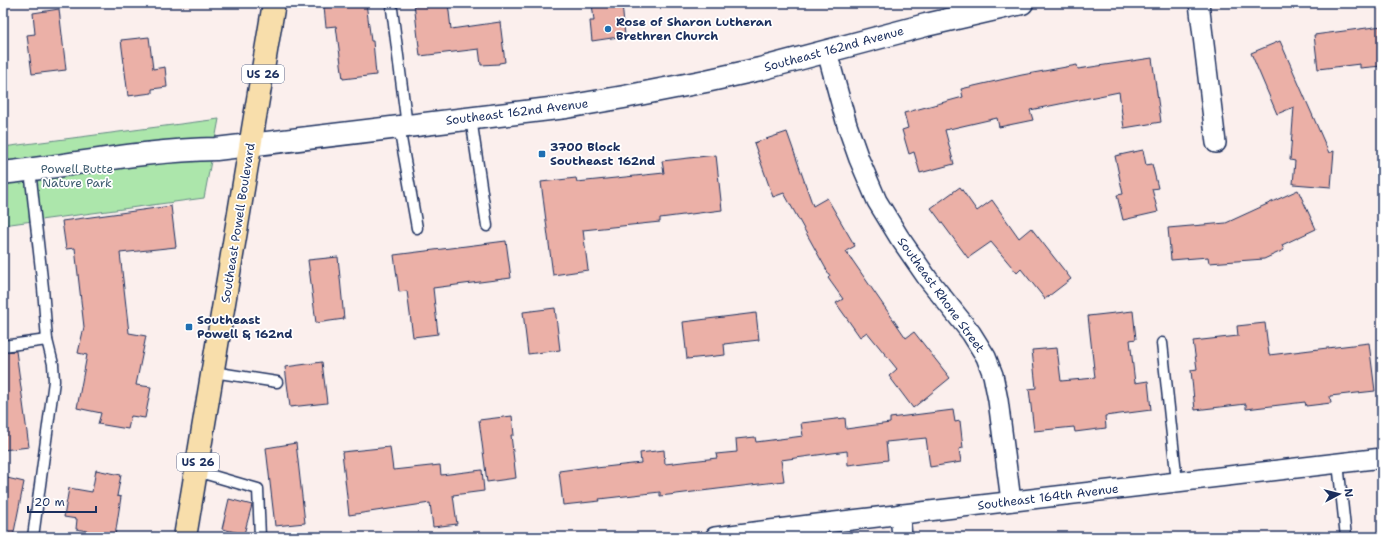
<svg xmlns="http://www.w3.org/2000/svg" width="1385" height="540" font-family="'Shantell Sans',sans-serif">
<rect width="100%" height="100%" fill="#fbefed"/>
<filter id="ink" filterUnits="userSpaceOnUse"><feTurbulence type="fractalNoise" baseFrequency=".025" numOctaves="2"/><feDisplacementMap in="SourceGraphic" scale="8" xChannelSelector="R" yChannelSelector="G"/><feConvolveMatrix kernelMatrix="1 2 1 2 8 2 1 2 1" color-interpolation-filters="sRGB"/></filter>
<g filter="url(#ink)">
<polygon fill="#ace6ab" stroke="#648a84" points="219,119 204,198 3,225 3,147"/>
<g fill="#ebb0a7" stroke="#1b2f5e">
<polygon points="366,3 371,41 373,41 376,75 343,79 336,26 326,27 324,7"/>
<polygon points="414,3 448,3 451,29 500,22 505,62 499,63 499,64 481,65 479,49 420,56"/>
<polygon points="592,3 622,3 625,36 592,41 590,21 594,21"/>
<polygon points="59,9 66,70 32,74 27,35 35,34 33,13"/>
<polygon points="1382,26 1382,66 1360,68 1360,64 1318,69 1314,35"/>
<polygon points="149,37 153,69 165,67 167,87 152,89 152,93 128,96 121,40"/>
<polygon points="1280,41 1329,153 1334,151 1331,187 1293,184 1295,161 1290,160 1294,107 1277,114 1251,53"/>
<polygon points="1152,58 1161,122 1124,128 1119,92 1030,110 1033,120 999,127 997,118 945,130 954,164 920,173 914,152 909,154 902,130 908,128 904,113 963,97 961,89 1022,75 1077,65 1078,69"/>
<polygon points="787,132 813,206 827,198 855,246 846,251 906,338 914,332 950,378 913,408 889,376 897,369 867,332 860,337 836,303 843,299 828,278 830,276 784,193 773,197 754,143"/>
<polygon points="1143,150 1146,165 1152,164 1158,188 1152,189 1158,212 1123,220 1117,195 1123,194 1115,156"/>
<polygon points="716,155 722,210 660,218 660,222 583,230 588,270 553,275 541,182 576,178 577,182 664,173 662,161"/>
<polygon points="960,187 977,211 992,200 1019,238 1031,228 1071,279 1045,299 1021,269 1017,273 991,242 968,258 931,208"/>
<polygon points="1298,190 1316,229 1282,245 1284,250 1264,259 1209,263 1208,257 1171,260 1168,228 1226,223"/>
<polygon points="171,206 176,247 120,253 129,333 146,336 136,385 151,387 145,418 131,416 128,429 98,424 101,413 77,408 87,355 78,353 84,327 75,248 66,249 62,221"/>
<polygon points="506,241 511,278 433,288 438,334 413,337 407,291 399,292 394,255"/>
<polygon points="338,257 344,319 316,323 308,260"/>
<polygon points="555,308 560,350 528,354 523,312"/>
<polygon points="1133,311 1136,339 1130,340 1135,383 1148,381 1151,410 1105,416 1106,428 1075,432 1074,427 1034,431 1029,389 1036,388 1032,350 1057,348 1061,381 1095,378 1088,316"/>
<polygon points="756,313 759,340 724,344 725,355 687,359 683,322"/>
<polygon points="1265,323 1269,355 1369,343 1375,391 1330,396 1331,403 1306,406 1305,402 1246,409 1246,404 1195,410 1191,370 1197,369 1193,341 1238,336 1237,326"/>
<polygon points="16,351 29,447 3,450 3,352"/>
<polygon points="322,362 327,403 290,407 285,367"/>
<polygon points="953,410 955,422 960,421 963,448 959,449 961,462 930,467 926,438 886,442 888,460 848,465 847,451 781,460 784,481 660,496 660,492 599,499 600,501 563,505 559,471 596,466 596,468 641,463 640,453 664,450 665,464 717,458 716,454 737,452 736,439 755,437 756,442 803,436 801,423 845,418 846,429 890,423 890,418"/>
<polygon points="512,416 514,435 511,435 516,478 487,482 479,420"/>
<polygon points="296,443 305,523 275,526 266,448"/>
<polygon points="390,447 393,470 440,465 441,475 482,470 484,491 453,495 457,524 433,527 430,503 349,515 342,452"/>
<polygon points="96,470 121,475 117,496 121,497 115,536 76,529 77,519 64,517 69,488 92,492"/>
<polygon points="3,477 24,482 13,537 3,537"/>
<polygon points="229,499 252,505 244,534 222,529"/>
</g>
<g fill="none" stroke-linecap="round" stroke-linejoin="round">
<g stroke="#1b2f5e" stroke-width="13">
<g id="lane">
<polyline points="392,9 407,126"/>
<polyline points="471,118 487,226"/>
<polyline points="399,127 417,228"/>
<polyline points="30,170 43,288 47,340 53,364 54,381 33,537"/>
<polyline points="1162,343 1177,482"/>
<polyline points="3,346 47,340"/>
<polyline points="213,372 277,382"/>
<polyline points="1338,463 1346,537"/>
<polyline points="196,471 258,489 260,537"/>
</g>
</g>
<g stroke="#1b2f5e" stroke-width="22">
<g id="street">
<polyline points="1199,3 1216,143"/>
<polyline points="827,52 847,125 859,159 877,201 899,237 928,279 971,333 986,357 993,375 998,400 1011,501"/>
<polyline points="900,514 902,537"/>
<polyline points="715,537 809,525 1382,458"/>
</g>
</g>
<g stroke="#1b2f5e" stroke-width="25">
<path id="secondary" d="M3 173C74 165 145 150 216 149L566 107 624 97 706 81 760 69 926 25 1022 3"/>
</g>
<g stroke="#1b2f5e" stroke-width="25">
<polyline id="primary" points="185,537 274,3"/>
</g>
<use href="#lane" stroke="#fff" stroke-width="10"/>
<use href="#street" stroke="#fff" stroke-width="19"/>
<use href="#secondary" stroke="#fff" stroke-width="22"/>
<use href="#primary" stroke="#f8deab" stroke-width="22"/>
</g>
</g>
<g fill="#1f6fb2" stroke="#fff" stroke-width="1.5">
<circle cx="608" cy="29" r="4"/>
<rect x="538" y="150" width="8" height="8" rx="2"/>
<rect x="185" y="323" width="8" height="8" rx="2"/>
</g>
<g text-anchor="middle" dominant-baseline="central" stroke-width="3.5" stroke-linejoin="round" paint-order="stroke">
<g fill="#fff" stroke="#5f6d8e" stroke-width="1">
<rect x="242" y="65" width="42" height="18" rx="3"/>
<rect x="177" y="453" width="42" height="18" rx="3"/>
</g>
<g font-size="11" font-weight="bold" fill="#1b2f5e">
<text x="263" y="74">US 26</text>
<text x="198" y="462">US 26</text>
</g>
<g font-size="12" font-weight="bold" fill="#1b2f5e" stroke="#fff" text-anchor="start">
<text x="616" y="22">Rose of Sharon Lutheran<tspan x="616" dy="14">Brethren Church</tspan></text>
<text x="550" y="147">3700 Block<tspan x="550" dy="14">Southeast 162nd</tspan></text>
<text x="197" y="320">Southeast<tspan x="197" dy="14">Powell &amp; 162nd</tspan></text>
</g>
<g font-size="12" fill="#1b2f5e" stroke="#fff">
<text transform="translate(834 49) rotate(-15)">Southeast 162nd Avenue</text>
<text transform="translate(517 112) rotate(-7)">Southeast 162nd Avenue</text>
<text transform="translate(238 223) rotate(-81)">Southeast Powell Boulevard</text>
<text transform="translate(941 295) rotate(54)">Southeast Rhone Street</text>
<text transform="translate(1048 497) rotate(-7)">Southeast 164th Avenue</text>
</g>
<g font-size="12" fill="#3f5d71" stroke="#fff">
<text x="77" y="169">Powell Butte<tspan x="77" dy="14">Nature Park</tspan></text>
</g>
</g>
<rect width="1385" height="540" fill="none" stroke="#fff" stroke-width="16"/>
<rect x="8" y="8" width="1369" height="524" fill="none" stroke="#1b2f5e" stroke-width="1.5" filter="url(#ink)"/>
<g transform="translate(1339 494) rotate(83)" stroke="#ffffff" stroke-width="3" paint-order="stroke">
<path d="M0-3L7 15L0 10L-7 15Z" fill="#1b2f5e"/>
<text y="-6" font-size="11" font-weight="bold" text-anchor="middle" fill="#1b2f5e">N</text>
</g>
<path d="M28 506v6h68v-6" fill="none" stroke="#1b2f5e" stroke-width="2"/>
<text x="34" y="506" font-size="12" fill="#1b2f5e" stroke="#ffffff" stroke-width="3" paint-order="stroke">20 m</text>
</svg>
